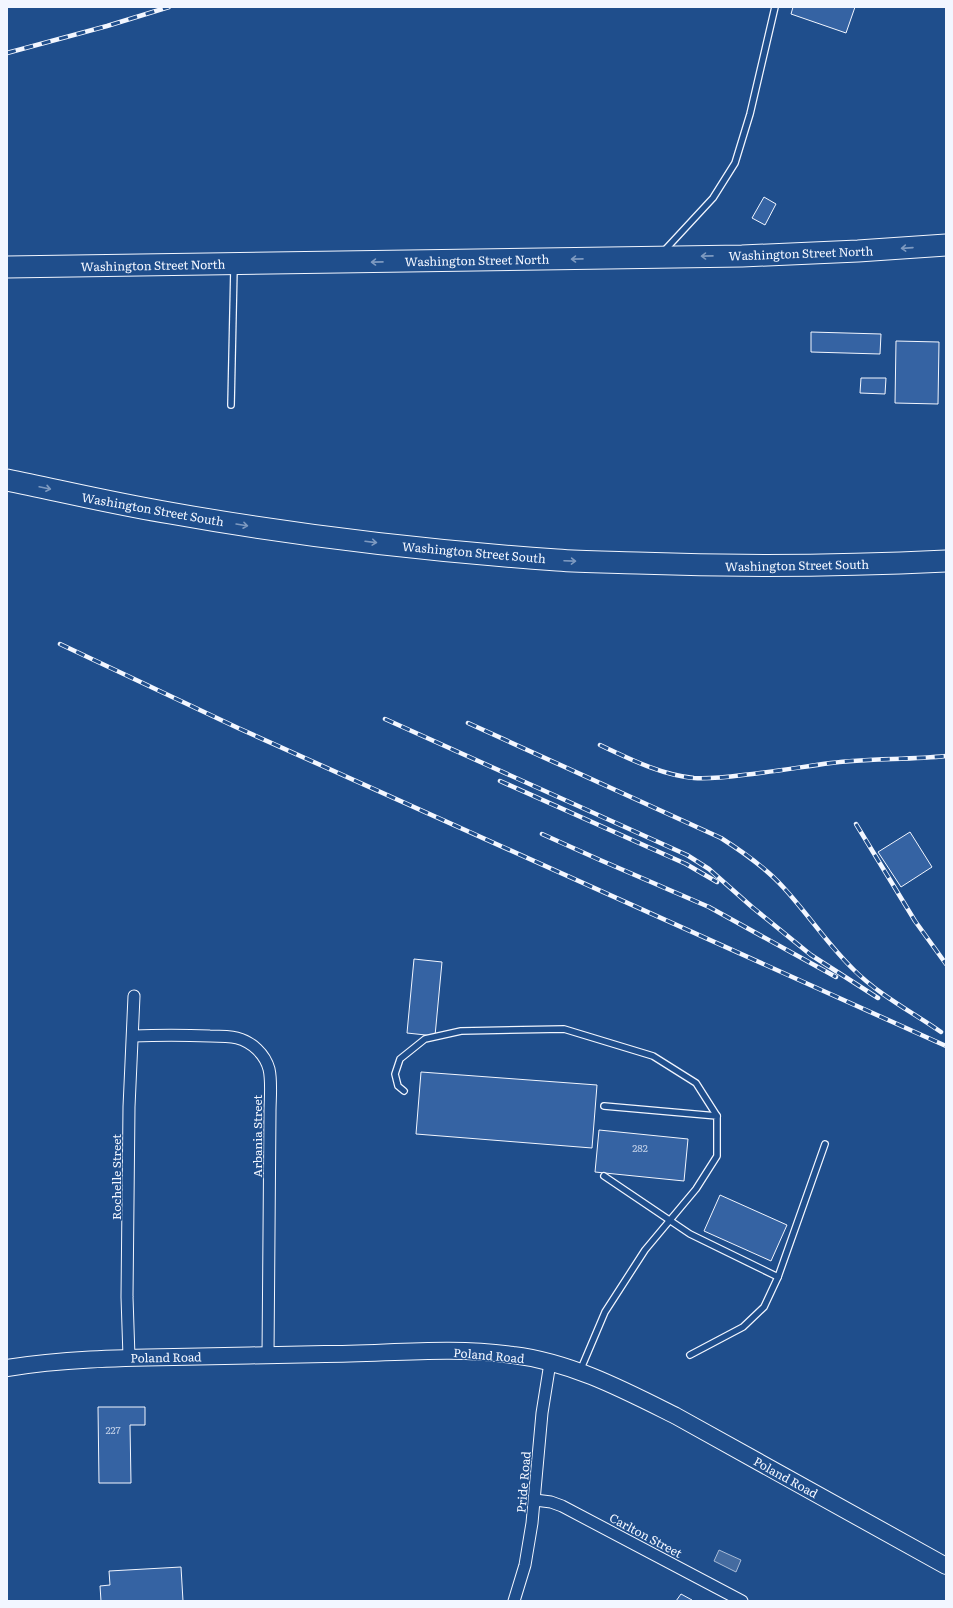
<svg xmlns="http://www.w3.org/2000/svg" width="953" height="1608" font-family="Literata,serif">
<rect width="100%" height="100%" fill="#1f4e8c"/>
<polygon fill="#446ba0" stroke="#a8bbd7" points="719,1550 741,1560 736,1572 714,1561"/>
<g fill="#3563a3" stroke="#f2f6ff">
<polygon points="793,7 855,7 846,33 791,14"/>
<polygon points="764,197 776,204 765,225 752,218"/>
<polygon points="811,332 881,334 880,354 811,352"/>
<polygon points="896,341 939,342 938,404 895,403"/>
<polygon points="861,378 886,378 885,394 860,393"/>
<polygon points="910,832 932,867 901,887 878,852"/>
<polygon points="414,959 442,962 435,1036 407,1033"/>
<polygon points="421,1072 597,1085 592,1148 416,1134"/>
<polygon points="599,1130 688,1139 684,1181 595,1172"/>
<polygon points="720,1195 787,1225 771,1261 704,1231"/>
<polygon points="98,1407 145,1407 145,1425 130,1425 131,1483 99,1483"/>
<polygon points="181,1567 183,1601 101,1601 100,1586 110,1585 109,1571"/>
<polygon points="681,1594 692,1600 692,1601 676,1601"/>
</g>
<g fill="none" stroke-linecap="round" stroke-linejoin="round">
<g stroke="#f2f6ff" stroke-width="8">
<g id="lane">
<polyline points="663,252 713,198 735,163 750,114 775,7"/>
<polyline points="231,405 234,267"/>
<polyline points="404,1091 398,1086 395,1074 400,1059 425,1039 461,1031 564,1029 653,1056 696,1083 717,1116"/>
<polyline points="604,1176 690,1234 778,1277 825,1144"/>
<polyline points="690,1355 743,1327 764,1307 778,1277"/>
<polyline points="580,1371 605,1312 645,1250 696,1189 717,1156 717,1116 604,1106"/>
</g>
</g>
<g stroke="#f2f6ff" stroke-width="13">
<g id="street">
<path d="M133 1036C158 1035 184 1035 210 1036 219 1036 229 1036 237 1038 252 1042 265 1054 269 1069 272 1082 270 1099 270 1112L268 1355"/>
<polyline points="129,1357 127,1297 129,1107 134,996"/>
<polyline points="535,1500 551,1502 562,1506 742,1601"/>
<polyline points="514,1601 525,1565 532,1523 542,1413 550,1363"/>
</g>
</g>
<g stroke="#f2f6ff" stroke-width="18">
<path id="secondary" d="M7 1368C62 1359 118 1358 174 1357 224 1356 275 1355 325 1354 387 1354 451 1346 513 1355 571 1362 624 1390 676 1416L946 1566"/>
</g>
<g stroke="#f2f6ff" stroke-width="23">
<g id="highway">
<polyline points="7,267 742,256 858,251 946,245"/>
<path d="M7 480C61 491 115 504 170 513 298 536 427 551 557 560 583 562 610 562 637 563 740 567 843 566 946 561"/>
</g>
</g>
<use href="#lane" stroke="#1f4e8c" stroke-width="5.5"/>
<use href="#street" stroke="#1f4e8c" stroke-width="11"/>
<use href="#secondary" stroke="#1f4e8c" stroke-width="16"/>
<use href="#highway" stroke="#1f4e8c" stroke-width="21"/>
<g stroke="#f2f6ff" stroke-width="4.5">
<g id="rail">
<polyline points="7,53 107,26 169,7"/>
<polyline points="60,644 238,728 946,1046"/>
<polyline points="385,719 687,855 709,869 752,907 811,955 878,998"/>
<path d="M468 723 721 838C743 852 765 867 783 887 808 914 828 945 854 970 879 995 912 1012 941 1032"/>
<path d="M600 745C630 759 661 775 694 778 710 779 727 777 743 775 772 772 801 767 831 763 869 758 908 760 946 756"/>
<polyline points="500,781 686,864 717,882"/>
<polyline points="856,824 915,921 946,964"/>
<polyline points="542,834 600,860 709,907 836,977"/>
</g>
</g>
<use href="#rail" stroke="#1f4e8c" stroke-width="3" stroke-dasharray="9" stroke-linecap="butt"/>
</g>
<defs><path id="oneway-shaft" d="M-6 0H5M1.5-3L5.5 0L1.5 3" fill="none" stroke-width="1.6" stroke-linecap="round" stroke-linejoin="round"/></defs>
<g stroke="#7e9ac0">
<use href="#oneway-shaft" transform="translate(907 248) rotate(176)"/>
<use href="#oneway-shaft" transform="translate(707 256) rotate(179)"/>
<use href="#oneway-shaft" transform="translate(577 259) rotate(179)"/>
<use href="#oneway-shaft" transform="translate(377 262) rotate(179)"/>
<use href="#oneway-shaft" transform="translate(45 488) rotate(12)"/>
<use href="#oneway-shaft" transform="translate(242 525) rotate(9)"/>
<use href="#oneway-shaft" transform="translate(371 542) rotate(7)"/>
<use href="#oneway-shaft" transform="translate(570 561) rotate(2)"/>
</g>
<g text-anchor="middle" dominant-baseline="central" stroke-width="3" stroke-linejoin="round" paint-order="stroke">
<g font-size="10" fill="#c3d1e8">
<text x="640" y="1147">282</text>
<text x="113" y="1429">227</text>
</g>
<g font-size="12" fill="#f2f6ff" stroke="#1f4e8c">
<text transform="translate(801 253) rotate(-2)">Washington Street North</text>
<text transform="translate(477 260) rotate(-1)">Washington Street North</text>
<text transform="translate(153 265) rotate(-1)">Washington Street North</text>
<text transform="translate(153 509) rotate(10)">Washington Street South</text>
<text transform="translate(474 552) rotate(5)">Washington Street South</text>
<text transform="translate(797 565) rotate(-1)">Washington Street South</text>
<text transform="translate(257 1136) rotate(-90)">Arbania Street</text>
<text transform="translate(116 1177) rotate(-90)">Rochelle Street</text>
<text transform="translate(489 1355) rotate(5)">Poland Road</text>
<text transform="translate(166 1357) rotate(-1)">Poland Road</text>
<text transform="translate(786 1477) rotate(29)">Poland Road</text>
<text transform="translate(523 1482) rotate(-85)">Pride Road</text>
<text transform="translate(646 1535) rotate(28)">Carlton Street</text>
</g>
</g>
<rect width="953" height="1608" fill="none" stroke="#f2f6ff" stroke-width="16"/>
</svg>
